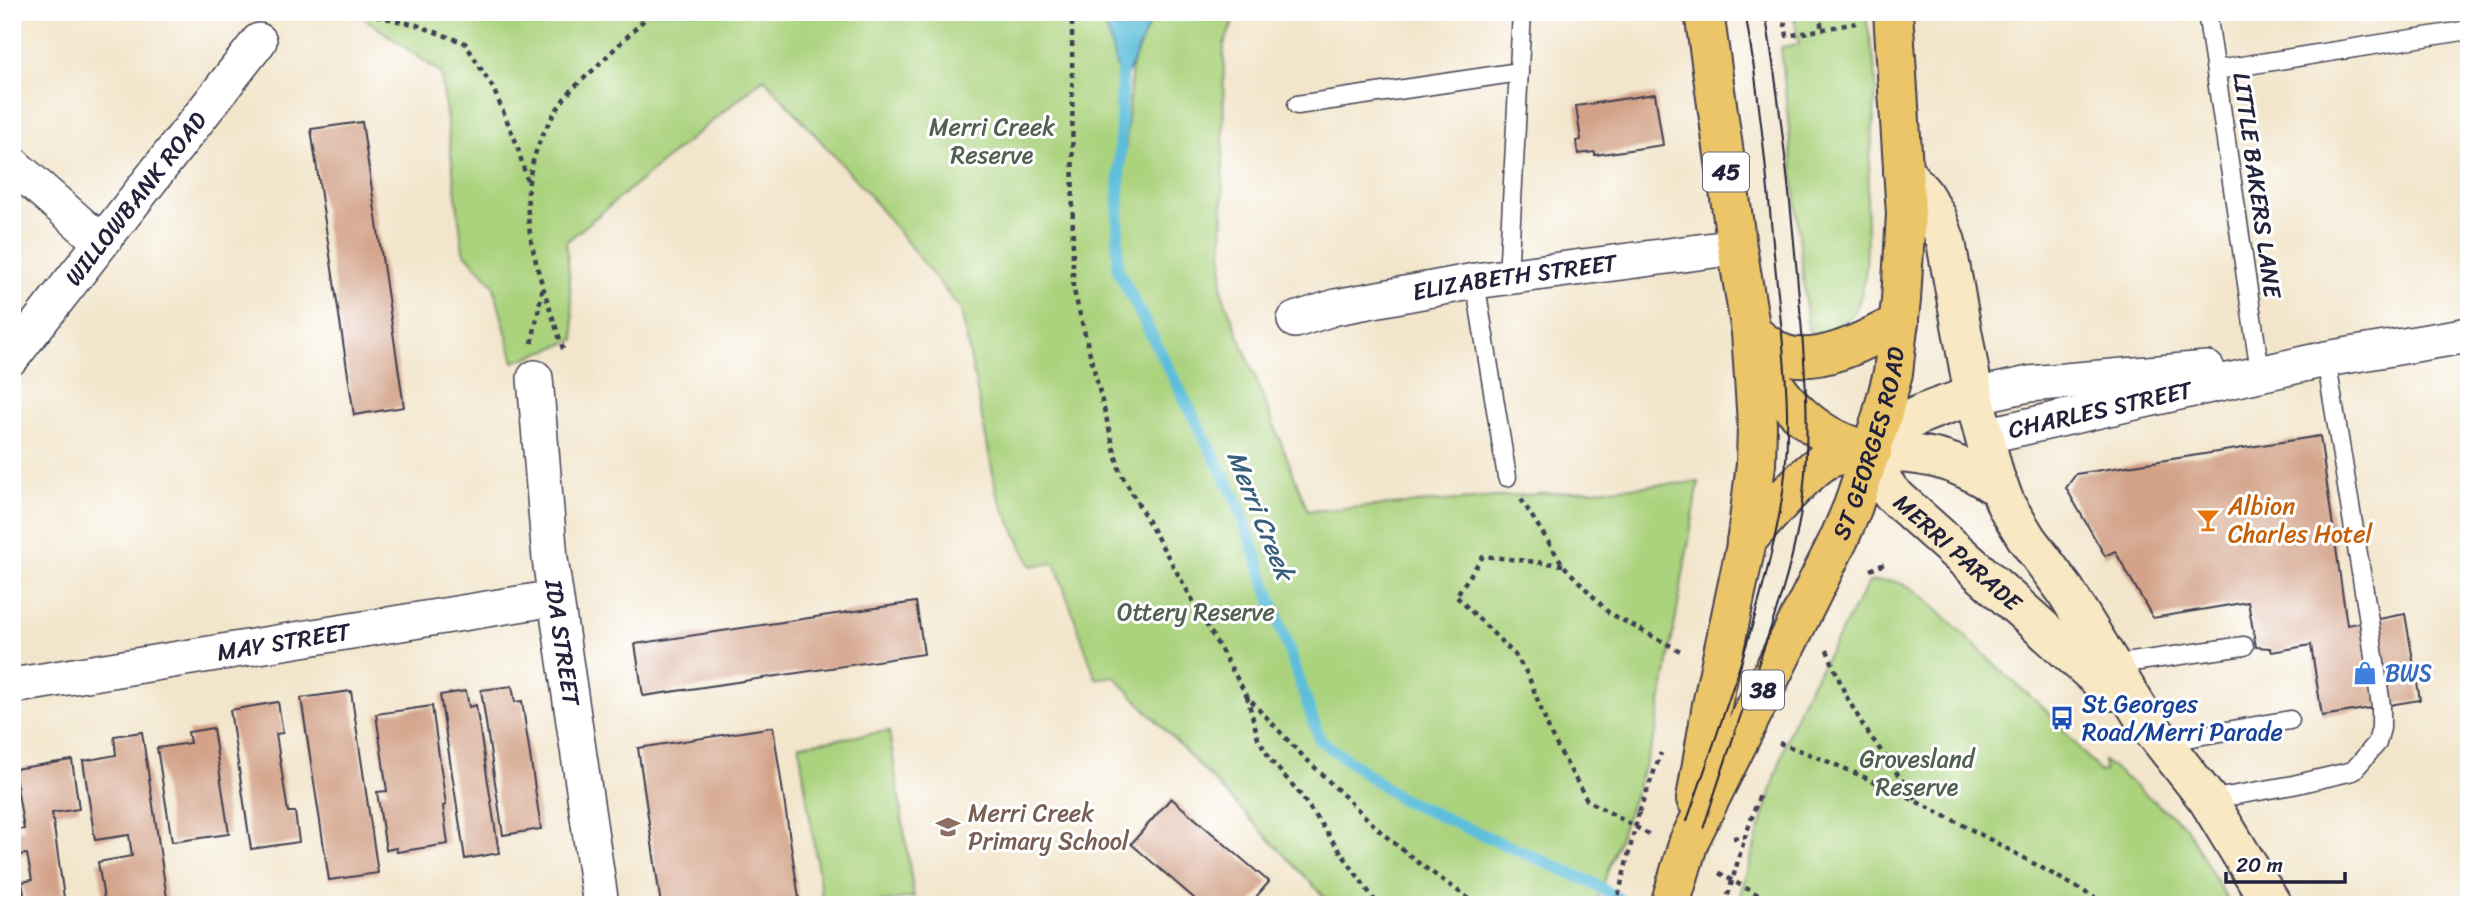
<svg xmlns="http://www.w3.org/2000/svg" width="2481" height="917" font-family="Sriracha,sans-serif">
<rect width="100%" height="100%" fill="#fff"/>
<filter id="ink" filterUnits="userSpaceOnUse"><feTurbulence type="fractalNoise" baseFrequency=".0143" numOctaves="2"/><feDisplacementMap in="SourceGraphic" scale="14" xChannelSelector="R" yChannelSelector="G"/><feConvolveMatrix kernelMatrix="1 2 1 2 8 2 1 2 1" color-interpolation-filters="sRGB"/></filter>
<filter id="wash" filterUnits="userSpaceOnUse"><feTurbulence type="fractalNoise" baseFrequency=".00686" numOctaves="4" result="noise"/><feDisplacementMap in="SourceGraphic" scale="28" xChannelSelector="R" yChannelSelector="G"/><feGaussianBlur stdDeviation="1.57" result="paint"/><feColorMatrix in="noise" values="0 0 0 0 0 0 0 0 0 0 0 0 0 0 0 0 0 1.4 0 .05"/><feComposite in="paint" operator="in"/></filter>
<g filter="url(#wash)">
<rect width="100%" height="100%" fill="#f2e5cb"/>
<g fill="#abd37e" stroke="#667a5c" stroke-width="2">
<polygon points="356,12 1124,12 1118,247 1136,12 1238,12 1224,44 1222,293 1308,511 1699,482 1656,733 1596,905 1332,905 1114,676 1096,679 1055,563 1031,566 997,494 961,310 865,190 764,78 566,242 575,340 514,362 493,284 463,251 441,73"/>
<path d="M1793 12H1865C1869 36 1876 62 1876 86 1875 125 1868 165 1867 204 1866 235 1870 274 1858 304 1851 323 1831 335 1812 333L1808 329 1781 47 1799 44Z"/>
<polygon points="1880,581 1893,581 1908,586 1925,598 2007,676 2046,710 2100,772 2105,771 2104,761 2186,827 2230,905 1737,905 1788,735 1804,697 1869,582"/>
<polygon points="889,731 914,897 860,905 823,905 799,745"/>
</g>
<polygon fill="#5cbeda" stroke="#3f708a" stroke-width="2" points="1102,12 1154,13 1122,87"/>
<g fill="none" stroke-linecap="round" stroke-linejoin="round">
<polyline stroke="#5cbeda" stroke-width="12" points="1122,72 1117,268 1237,501 1320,740 1401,799 1593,883 1628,905"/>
</g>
<g id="blocks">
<g fill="#d3a288">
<polygon points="1655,94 1663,145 1595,155 1595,152 1578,154 1576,141 1581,140 1576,106"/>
<polygon points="362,122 404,407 354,415 311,129"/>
<polygon points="2320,436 2347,625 2405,614 2420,700 2322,716 2311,645 2272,652 2270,648 2256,647 2248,602 2153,618 2115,551 2105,556 2066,488 2076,474"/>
<polygon points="916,602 924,654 643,696 635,644"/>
<polygon points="512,686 515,702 522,701 541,829 503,835 481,690"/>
<polygon points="351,691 378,873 329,880 301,698"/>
<polygon points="466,691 469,707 476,705 499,853 465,859 440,695"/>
<polygon points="278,702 283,733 276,734 288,812 295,812 299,842 251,849 230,710"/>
<polygon points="432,706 446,805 443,806 448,844 397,852 396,848 386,850 377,792 387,791 376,714"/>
<polygon points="773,727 800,905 661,905 638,748"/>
<polygon points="213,728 229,834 172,842 157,748 190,743 188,732"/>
<polygon points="142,732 167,898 123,905 105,905 98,862 132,856 129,835 95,840 83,761 116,755 114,736"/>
<polygon points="72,760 79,809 52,813 65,905 26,905 22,882 32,880 27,854 18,855 15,830 24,829 14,769"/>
<polygon points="1171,798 1269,882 1249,905 1202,905 1131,844"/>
<polygon points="12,834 20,875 17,876 21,905 12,905"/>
</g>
</g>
</g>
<g filter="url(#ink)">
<use href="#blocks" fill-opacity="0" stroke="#413f51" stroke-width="2"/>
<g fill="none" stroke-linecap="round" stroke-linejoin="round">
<g stroke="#413f51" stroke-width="21">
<g id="service">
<polyline points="2207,12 2259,365"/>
<polyline points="2216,70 2469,30"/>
<polyline points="1297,105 1519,72"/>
<polyline points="1508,277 1522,12"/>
<polyline points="1475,281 1507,477"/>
<polyline points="2111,665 2244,646"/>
<polyline points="2163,742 2290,720"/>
<polyline points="2208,800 2293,785 2353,771 2377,743 2381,728 2381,706 2369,621 2326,359"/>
</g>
</g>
<g stroke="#413f51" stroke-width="38">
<g id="minor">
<polyline points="12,164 101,242"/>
<path id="s1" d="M1295 320 1336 307 1475 281 1737 247"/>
<path id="s2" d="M12 357 259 41"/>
<path id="s3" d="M535 378 550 559 601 905"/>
<polyline points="1974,396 2029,384 2207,369"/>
<path id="s4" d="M1984 436 2326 359 2469 335"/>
<path id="s5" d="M12 686 555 598"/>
</g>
</g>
<g stroke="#413f51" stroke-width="42">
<g id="secondary">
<polyline points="1903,171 1923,194 1937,217 1946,242 1974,396 1994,474 2006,505 2027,539 2065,590 2145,720 2208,800 2272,905"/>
<path id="s6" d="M1872 451 1878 474 1891 493 2112 691"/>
<path d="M1872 451C1926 454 1954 457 2000 489"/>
<path d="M1872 451C1905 416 1928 410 1974 396"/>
</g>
</g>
<g stroke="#413f51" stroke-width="42">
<g id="trunk">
<path d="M1751 332C1761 340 1771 349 1783 354 1819 367 1868 339 1899 323"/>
<path d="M1757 351C1776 400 1819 442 1872 451"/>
<path d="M1746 541C1765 520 1805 471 1828 459 1841 453 1857 453 1872 451"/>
<polyline points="1696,799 1712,705 1746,545 1756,464 1757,424 1751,332 1737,247 1704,12"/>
<path id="s7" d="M1689 841 1839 539 1853 506 1882 416 1893 373 1901 300 1906 214 1893 12"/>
</g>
</g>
<g stroke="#413f51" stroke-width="4.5" stroke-dasharray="5 5" stroke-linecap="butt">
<polyline points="357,12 417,25 465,43 493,88 516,142 527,180"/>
<polyline points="1072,12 1073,287 1120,472 1247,696 1294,747 1382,833 1420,864 1478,905"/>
<polyline points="1783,12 1787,36 1856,23"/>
<polyline points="1819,12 1822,30"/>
<polyline points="1745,18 1771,12"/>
<polyline points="532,343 543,286"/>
<path d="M563 349C534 257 500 187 564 99 572 88 584 79 594 69 613 50 633 31 652 12"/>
<polyline points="1521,499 1563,565 1609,613 1684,653"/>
<polyline points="1563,565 1483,556 1456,596 1515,655 1528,675 1551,735 1587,800 1650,835"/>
<polyline points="1870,570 1887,563"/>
<polyline points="1827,650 1845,694 1864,727 1917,801"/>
<polyline points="1247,696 1258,738 1271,761 1297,790 1378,905"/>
<path d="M1779 743C1895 784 2001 845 2108 905"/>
<polyline points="1639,812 1661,753"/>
<polyline points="1733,838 1745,837 1760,794"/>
<polyline points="1719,873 1776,905"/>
</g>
<use href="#service" stroke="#fff" stroke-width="18"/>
<use href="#minor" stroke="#fff" stroke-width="35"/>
<use href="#secondary" stroke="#f8e8c3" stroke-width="38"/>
<use href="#trunk" stroke="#edc569" stroke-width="38"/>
<g stroke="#22223b" stroke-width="2">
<path d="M1659 905C1700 774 1755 646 1780 511 1795 430 1783 345 1775 264 1767 180 1760 96 1745 12"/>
<path d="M1679 905C1701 834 1724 764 1748 694 1768 636 1790 577 1800 517 1813 436 1804 355 1797 274 1789 186 1780 99 1765 12"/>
</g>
<g stroke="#413f51" stroke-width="42" stroke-linecap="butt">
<polyline id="trunk-bridge" points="1670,905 1689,841"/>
</g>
<g stroke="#413f51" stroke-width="4.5" stroke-dasharray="5 5" stroke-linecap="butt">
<polyline points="1616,905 1639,812"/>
<polyline points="1725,905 1745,837"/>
</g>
<use href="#trunk-bridge" stroke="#edc569" stroke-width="38"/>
</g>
</g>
<defs>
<g id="bar-bare" transform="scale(1.89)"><path d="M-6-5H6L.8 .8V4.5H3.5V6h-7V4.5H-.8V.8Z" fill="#e8710a" stroke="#fff" stroke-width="2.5" paint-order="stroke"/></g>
<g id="shop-bare" transform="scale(1.89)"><path d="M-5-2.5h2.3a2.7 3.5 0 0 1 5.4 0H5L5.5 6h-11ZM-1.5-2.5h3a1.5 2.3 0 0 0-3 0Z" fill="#3f7fe0" stroke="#fff" stroke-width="2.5" paint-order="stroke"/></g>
<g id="bus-bare" transform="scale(1.89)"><path d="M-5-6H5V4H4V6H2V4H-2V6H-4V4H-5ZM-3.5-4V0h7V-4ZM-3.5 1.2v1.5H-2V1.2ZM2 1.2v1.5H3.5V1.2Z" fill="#1a4fb4" stroke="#fff" stroke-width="2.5" paint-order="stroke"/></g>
<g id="school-bare" transform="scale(1.89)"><path d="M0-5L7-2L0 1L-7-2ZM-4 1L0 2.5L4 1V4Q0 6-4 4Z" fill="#8d6e63" stroke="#fff" stroke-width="2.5" paint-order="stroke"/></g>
</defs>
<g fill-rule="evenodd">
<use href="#bar-bare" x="2208" y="520"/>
<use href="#shop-bare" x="2365" y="673"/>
<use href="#bus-bare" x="2062" y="718"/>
<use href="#school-bare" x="948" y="827"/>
</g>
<g text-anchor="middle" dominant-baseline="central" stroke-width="6" stroke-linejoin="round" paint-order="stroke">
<g fill="#fff" stroke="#646476" stroke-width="2">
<rect x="1703" y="152.5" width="46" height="39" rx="5"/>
<rect x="1742" y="670.5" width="42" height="39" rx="5"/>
</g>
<g font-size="23" font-weight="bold" fill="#22223b">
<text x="1726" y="172">45</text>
<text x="1763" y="690">38</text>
</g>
<g font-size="24" fill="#526052" stroke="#fff">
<text x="992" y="127">Merri Creek<tspan x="992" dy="28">Reserve</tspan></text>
<text x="1196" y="612">Ottery Reserve</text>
<text x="1917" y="759">Grovesland<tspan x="1917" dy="28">Reserve</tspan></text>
</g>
<g font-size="24" fill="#22223b" stroke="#fff">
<text transform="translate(2257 185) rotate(82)">LITTLE BAKERS LANE</text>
<text stroke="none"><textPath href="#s2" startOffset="201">WILLOWBANK ROAD</textPath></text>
<text stroke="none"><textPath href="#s1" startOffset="224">ELIZABETH STREET</textPath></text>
<text stroke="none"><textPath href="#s4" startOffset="119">CHARLES STREET</textPath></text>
<text stroke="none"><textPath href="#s7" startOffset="438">ST GEORGES ROAD</textPath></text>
<text stroke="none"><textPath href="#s6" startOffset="136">MERRI PARADE</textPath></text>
<text stroke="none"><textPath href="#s5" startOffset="275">MAY STREET</textPath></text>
<text stroke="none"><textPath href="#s3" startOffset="266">IDA STREET</textPath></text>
</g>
<g font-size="24" fill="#c56008" stroke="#fff" text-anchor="start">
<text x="2228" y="506">Albion<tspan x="2228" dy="28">Charles Hotel</tspan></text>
</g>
<g font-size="24" fill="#366cbe" stroke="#fff" text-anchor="start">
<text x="2385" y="673">BWS</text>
</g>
<g font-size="24" fill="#164399" stroke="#fff" text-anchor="start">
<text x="2082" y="704">St Georges<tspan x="2082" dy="28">Road/Merri Parade</tspan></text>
</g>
<g font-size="24" fill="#785e54" stroke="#fff" text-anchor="start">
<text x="968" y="813">Merri Creek<tspan x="968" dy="28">Primary School</tspan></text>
</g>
<g font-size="26" font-style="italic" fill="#39607b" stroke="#fff">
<text transform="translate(1261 515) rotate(68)">Merri Creek</text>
</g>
</g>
<rect width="2481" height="917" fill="none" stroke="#fff" stroke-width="42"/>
<path d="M2226 872v10h119v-10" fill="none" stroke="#22223b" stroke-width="3.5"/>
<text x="2236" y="872" font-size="21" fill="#22223b" stroke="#ffffff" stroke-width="5" paint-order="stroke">20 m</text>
</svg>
